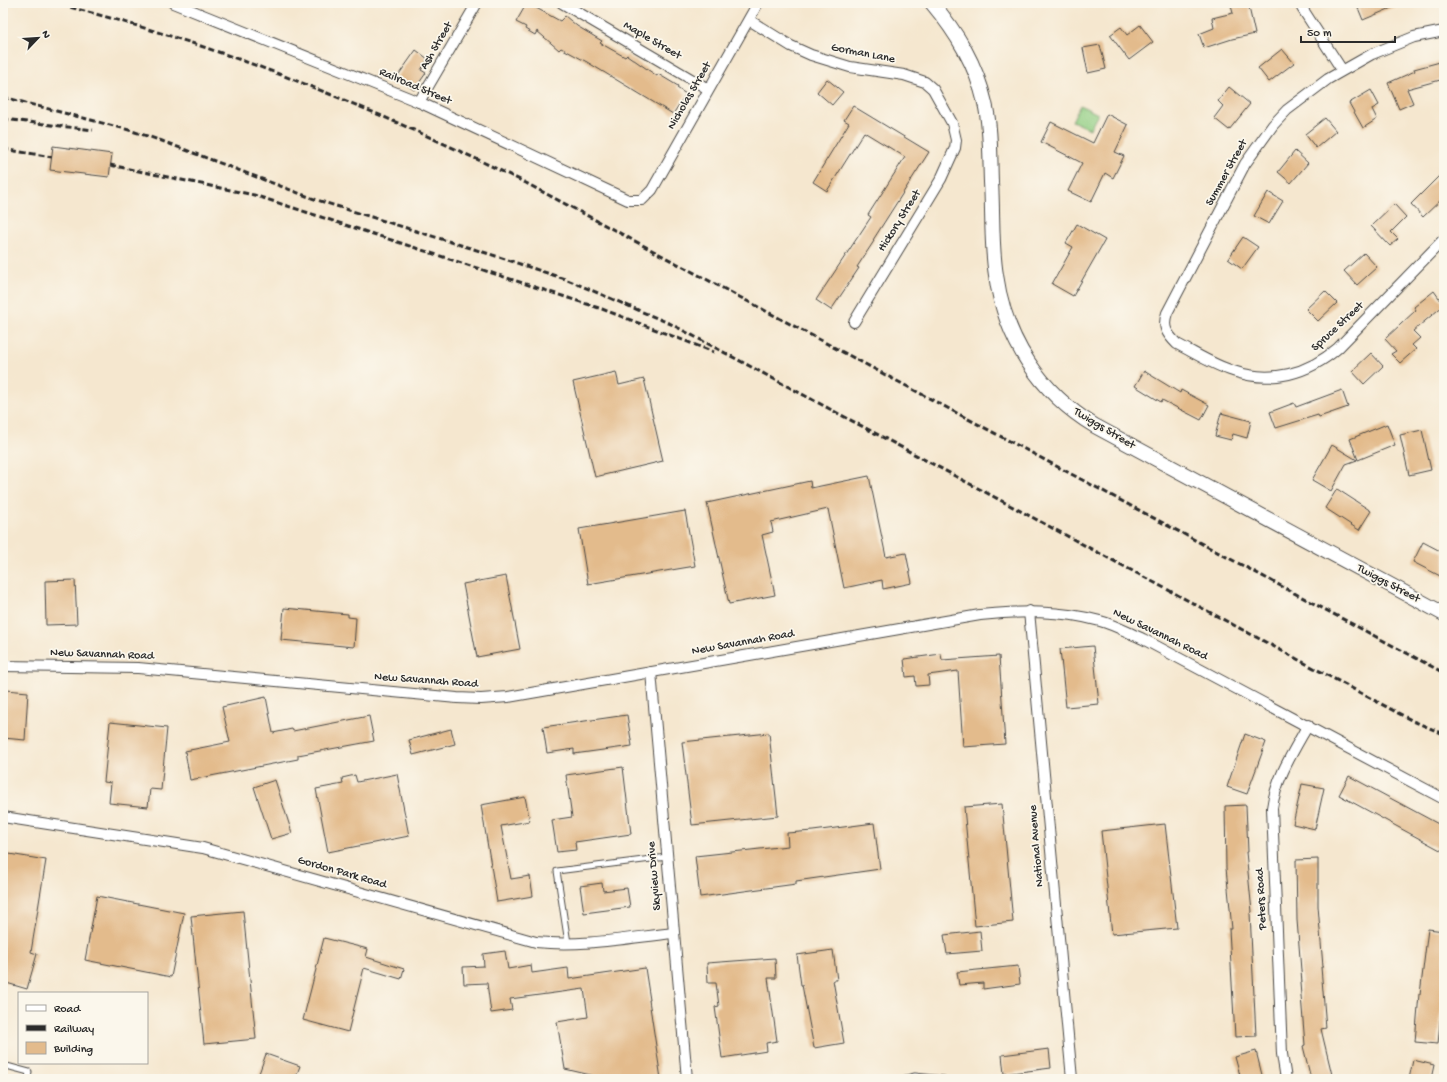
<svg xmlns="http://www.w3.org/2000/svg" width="1447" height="1082" font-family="'Gochi Hand',sans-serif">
<rect width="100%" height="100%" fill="#fbf7ec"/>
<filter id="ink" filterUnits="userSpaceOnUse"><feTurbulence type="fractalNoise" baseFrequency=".025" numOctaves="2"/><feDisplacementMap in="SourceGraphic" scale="8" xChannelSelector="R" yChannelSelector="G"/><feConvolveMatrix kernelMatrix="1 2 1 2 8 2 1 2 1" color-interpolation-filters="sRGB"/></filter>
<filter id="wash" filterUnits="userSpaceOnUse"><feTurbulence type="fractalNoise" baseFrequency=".012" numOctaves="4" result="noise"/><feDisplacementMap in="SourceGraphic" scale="16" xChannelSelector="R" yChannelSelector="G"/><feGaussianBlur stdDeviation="0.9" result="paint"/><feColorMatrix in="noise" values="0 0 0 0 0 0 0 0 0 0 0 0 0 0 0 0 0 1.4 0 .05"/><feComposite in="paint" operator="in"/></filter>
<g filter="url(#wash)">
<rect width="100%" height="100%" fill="#f5e7cf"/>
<polygon fill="#90cd82" stroke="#5e7c56" points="1080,105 1098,114 1090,129 1072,121"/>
<g id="blocks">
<g fill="#e3bb8c">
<polygon points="527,3 560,21 565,16 577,26 602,41 600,43 625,57 627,55 657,76 658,74 678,86 677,88 686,94 673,114 587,62 561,48 559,50 537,31 535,35 525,29 526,27 516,22"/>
<polygon points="1248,3 1255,34 1232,39 1204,48 1199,34 1214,28 1212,18 1233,13 1231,6"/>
<polygon points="1356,3 1403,3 1363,20"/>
<polygon points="1140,25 1153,42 1129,60 1110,35 1121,27 1127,35"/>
<polygon points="1100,45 1106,69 1088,73 1083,48"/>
<polygon points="1282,49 1294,63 1269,82 1258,68"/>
<polygon points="416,50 428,59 421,70 426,73 414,90 397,77"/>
<polygon points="1440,62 1444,79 1407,89 1413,103 1399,109 1388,83 1415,71 1414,69"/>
<polygon points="827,79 843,92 832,105 817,92"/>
<polygon points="1229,87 1250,104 1229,130 1214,118 1223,106 1218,101"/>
<polygon points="1371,90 1379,105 1372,109 1377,119 1363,128 1349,103"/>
<polygon points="853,106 929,152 873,240 874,241 857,267 859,268 831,310 816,300 871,217 868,215 905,157 864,132 827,191 813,182 849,123 844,120"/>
<polygon points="1107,114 1128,125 1115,152 1124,156 1113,178 1105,173 1091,202 1068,191 1082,163 1041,142 1051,122 1093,143"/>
<polygon points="1325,118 1336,131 1316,148 1305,134"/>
<polygon points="53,146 112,154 109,177 50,170"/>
<polygon points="1295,151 1308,163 1291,183 1278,172"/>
<polygon points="1444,171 1444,197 1423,217 1411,204"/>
<polygon points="1268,192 1283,201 1269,224 1254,216"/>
<polygon points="1394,204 1406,217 1391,232 1398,239 1390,246 1371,226"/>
<polygon points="1077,224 1105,240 1073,296 1052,284 1073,247 1066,243"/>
<polygon points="1243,237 1258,247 1242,269 1228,259"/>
<polygon points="1364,253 1377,267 1357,285 1344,271"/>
<polygon points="1325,291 1337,303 1318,321 1306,309"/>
<polygon points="1434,291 1444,305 1413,331 1420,338 1412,345 1416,349 1400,363 1391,354 1396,351 1385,339 1416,310 1414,307"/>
<polygon points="1371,353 1383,366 1364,384 1352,371"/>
<polygon points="1144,371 1180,393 1181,390 1209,405 1201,420 1162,400 1161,402 1135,386"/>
<polygon points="616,372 619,385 644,379 663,461 595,477 573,382"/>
<polygon points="1342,390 1348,407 1319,417 1318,415 1276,428 1270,412 1294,403 1296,407"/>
<polygon points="1221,413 1251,421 1247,438 1233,434 1231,440 1215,436"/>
<polygon points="1387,424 1395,445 1358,460 1350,439"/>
<polygon points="1422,430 1431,470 1409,475 1400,435"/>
<polygon points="1332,445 1357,460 1346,464 1331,491 1312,480"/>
<polygon points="869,476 886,557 906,553 912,583 883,589 882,580 844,588 828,509 771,522 773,532 762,535 775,595 729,604 707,503 810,481 811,488"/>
<polygon points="1337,489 1371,511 1359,530 1325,508"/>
<polygon points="685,511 695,566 588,584 579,529"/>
<polygon points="1423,542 1444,553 1444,578 1413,562"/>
<polygon points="506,576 520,649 477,657 463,584"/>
<polygon points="75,580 77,624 46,625 45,581"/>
<polygon points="284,608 348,614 348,617 356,618 354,647 281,640"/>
<polygon points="1093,646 1099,704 1066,707 1060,649"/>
<polygon points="941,654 942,660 999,656 1005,744 963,747 958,671 928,675 929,685 916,686 915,676 906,677 904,659"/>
<polygon points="6,690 28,692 25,740 3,738 3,695 6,696"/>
<polygon points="266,697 273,733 292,729 293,731 369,716 374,741 298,755 298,759 190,780 185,751 230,742 222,707"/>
<polygon points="627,715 632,746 574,754 574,749 547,753 543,727"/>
<polygon points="110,722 167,728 161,790 150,789 148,807 109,803 111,783 104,782"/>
<polygon points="451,729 455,744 413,755 409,740"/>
<polygon points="769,733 778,816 692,825 682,742"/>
<polygon points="1245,734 1266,742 1247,794 1227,787"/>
<polygon points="623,767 631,834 575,842 576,850 557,852 552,820 572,817 566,775"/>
<polygon points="397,774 409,836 328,852 316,789 343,784 342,778 355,775 357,782"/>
<polygon points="1349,776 1444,827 1444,852 1339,795"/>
<polygon points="275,780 292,833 271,839 254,787"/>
<polygon points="1302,784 1324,788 1315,829 1293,824"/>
<polygon points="525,797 530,821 501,826 511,879 530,876 533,896 497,902 481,805"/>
<polygon points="1002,804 1013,922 975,926 964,807"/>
<polygon points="1246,805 1248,852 1246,852 1252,912 1250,913 1256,1036 1235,1037 1229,929 1232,929 1226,868 1225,806"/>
<polygon points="874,823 880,869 796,881 796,884 700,897 695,856 788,846 787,833 813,831"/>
<polygon points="1165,824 1177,928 1112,934 1101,831"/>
<polygon points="3,853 46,860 31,952 37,954 27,989 3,982"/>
<polygon points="1318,859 1318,906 1323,967 1321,967 1326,1028 1321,1029 1333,1079 1311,1079 1303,1046 1305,1045 1300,983 1302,983 1297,920 1296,860"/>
<polygon points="602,883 603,891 627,888 630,907 584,913 580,886"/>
<polygon points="97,896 184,913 171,977 85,960"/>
<polygon points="243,911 256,1039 204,1044 191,916"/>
<polygon points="1428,929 1444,931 1444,980 1438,1044 1415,1042 1419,994 1420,994"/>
<polygon points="980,931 982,951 947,954 944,935"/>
<polygon points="324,938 368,949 366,957 404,969 401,979 364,968 348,1032 303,1020"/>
<polygon points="833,950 837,980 833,980 844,1043 814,1048 802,985 801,985 797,955"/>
<polygon points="505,951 508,969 531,965 532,973 568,968 569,979 645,968 650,1000 649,1000 661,1079 608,1079 565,1069 557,1022 588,1017 584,989 510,999 512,1010 491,1013 487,983 464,984 463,967 484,966 483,954"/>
<polygon points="775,958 776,978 768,978 777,1041 766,1043 767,1051 722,1058 715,1007 719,1006 716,983 708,983 707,963"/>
<polygon points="1018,966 1020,984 983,989 983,983 959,985 957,972"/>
<polygon points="1049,1049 1051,1068 1004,1074 1002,1055"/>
<polygon points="1256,1051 1263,1079 1241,1079 1235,1057"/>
<polygon points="266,1054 300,1066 295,1079 257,1079"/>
<polygon points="1413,1060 1434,1065 1431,1079 1409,1079"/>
</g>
</g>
</g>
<g filter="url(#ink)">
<use href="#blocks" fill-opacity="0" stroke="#494744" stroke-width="1"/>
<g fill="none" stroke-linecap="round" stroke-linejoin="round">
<g stroke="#494744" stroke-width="7">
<g id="service">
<polyline points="568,943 557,871 667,857"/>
<polyline points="3,1065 29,1072 28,1079"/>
<polyline points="902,1079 915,1076 944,1079"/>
</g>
</g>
<g stroke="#494744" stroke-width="12">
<g id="minor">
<polyline points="173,3 419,102 628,200 642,200 652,190 758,3"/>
<polyline points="562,3 708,89"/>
<polyline points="1302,8 1342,70"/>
<polyline points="749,20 791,46 811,55 850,67 904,75 925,82 933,89 952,123 956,140 955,148 941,179 854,322"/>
<path d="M1444 31 1414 37 1372 54 1328 79 1287 110 1273 125 1245 164 1167 313C1162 327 1167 334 1177 344 1195 353 1213 365 1233 371 1271 384 1308 374 1338 348L1444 239"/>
<polyline points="419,102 477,3"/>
<polyline points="1029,611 1072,1079"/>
<path d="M3 666 138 668 457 698 481 699 508 697 980 615C1021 611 1060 610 1100 621 1115 625 1129 633 1143 639L1444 799"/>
<polyline points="651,672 687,1079"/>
<path d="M3 817 203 848 536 942C581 947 628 938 673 933"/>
<path d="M1286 1079 1282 1054 1272 808C1276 778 1293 752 1308 725"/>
</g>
</g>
<g stroke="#494744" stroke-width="16">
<path id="secondary" d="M932 3C957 33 976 64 985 103 991 128 990 156 991 182 993 213 991 245 996 275 1005 339 1040 393 1095 426L1444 614"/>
</g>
<use href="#service" stroke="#fff" stroke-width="5"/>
<use href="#minor" stroke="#fff" stroke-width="10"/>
<use href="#secondary" stroke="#fff" stroke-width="14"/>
<g stroke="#2b2b2b" stroke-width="3" stroke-dasharray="6 3" stroke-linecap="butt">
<path d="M53 3C217 43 374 108 526 183L1444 673"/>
<polyline points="3,97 129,130 162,141 317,200 499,257 565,279 671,324 1413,721 1444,734"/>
<polyline points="3,119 93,130"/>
<polyline points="3,149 52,157"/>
<polyline points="110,165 254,195 602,309 714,352"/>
</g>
</g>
</g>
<g text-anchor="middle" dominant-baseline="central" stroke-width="3.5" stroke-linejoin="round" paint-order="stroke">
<g font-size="12" fill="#2b2b2b" stroke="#fbf7ec">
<text transform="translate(652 41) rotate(30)">Maple Street</text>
<text transform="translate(437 46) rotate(-60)">Ash Street</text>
<text transform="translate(863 54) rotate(11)">Gorman Lane</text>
<text transform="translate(415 87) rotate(23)">Railroad Street</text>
<text transform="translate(690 96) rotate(-60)">Nicholas Street</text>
<text transform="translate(1227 173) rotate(-61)">Summer Street</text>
<text transform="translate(900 221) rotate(-58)">Hickory Street</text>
<text transform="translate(1338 327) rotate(-43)">Spruce Street</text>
<text transform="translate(1104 429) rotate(31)">Twiggs Street</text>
<text transform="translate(1388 584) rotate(28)">Twiggs Street</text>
<text transform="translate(1160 635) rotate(26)">New Savannah Road</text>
<text transform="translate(743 643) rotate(-10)">New Savannah Road</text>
<text transform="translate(102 655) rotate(2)">New Savannah Road</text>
<text transform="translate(426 681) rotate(4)">New Savannah Road</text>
<text transform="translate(1037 846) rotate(-95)">National Avenue</text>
<text transform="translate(342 873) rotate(16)">Gordon Park Road</text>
<text transform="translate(655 876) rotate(-95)">Skyview Drive</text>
<text transform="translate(1262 899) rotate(-93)">Peters Road</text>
</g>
</g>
<rect width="1447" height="1082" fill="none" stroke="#fbf7ec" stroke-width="16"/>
<rect x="18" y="992" width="130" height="72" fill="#fbf7ec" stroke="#a8a59f"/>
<rect x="26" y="1005" width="20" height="6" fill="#ffffff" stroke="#a8a59f"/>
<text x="54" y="1012" font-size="12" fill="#2b2b2b">Road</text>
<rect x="26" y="1025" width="20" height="6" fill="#2b2b2b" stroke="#a8a59f"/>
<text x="54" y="1032" font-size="12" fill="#2b2b2b">Railway</text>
<rect x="26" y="1042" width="20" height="12" fill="#e3bb8c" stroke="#a8a59f"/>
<text x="54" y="1052" font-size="12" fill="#2b2b2b">Building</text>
<g transform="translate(38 38) rotate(65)" stroke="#fbf7ec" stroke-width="3" paint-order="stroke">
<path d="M0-3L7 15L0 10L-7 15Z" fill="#2b2b2b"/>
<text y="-6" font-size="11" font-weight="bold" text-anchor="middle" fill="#2b2b2b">N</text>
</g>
<path d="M1301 36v6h94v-6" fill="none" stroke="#2b2b2b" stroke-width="2"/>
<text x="1307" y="36" font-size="12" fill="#2b2b2b" stroke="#fbf7ec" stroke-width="3" paint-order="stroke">50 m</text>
</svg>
